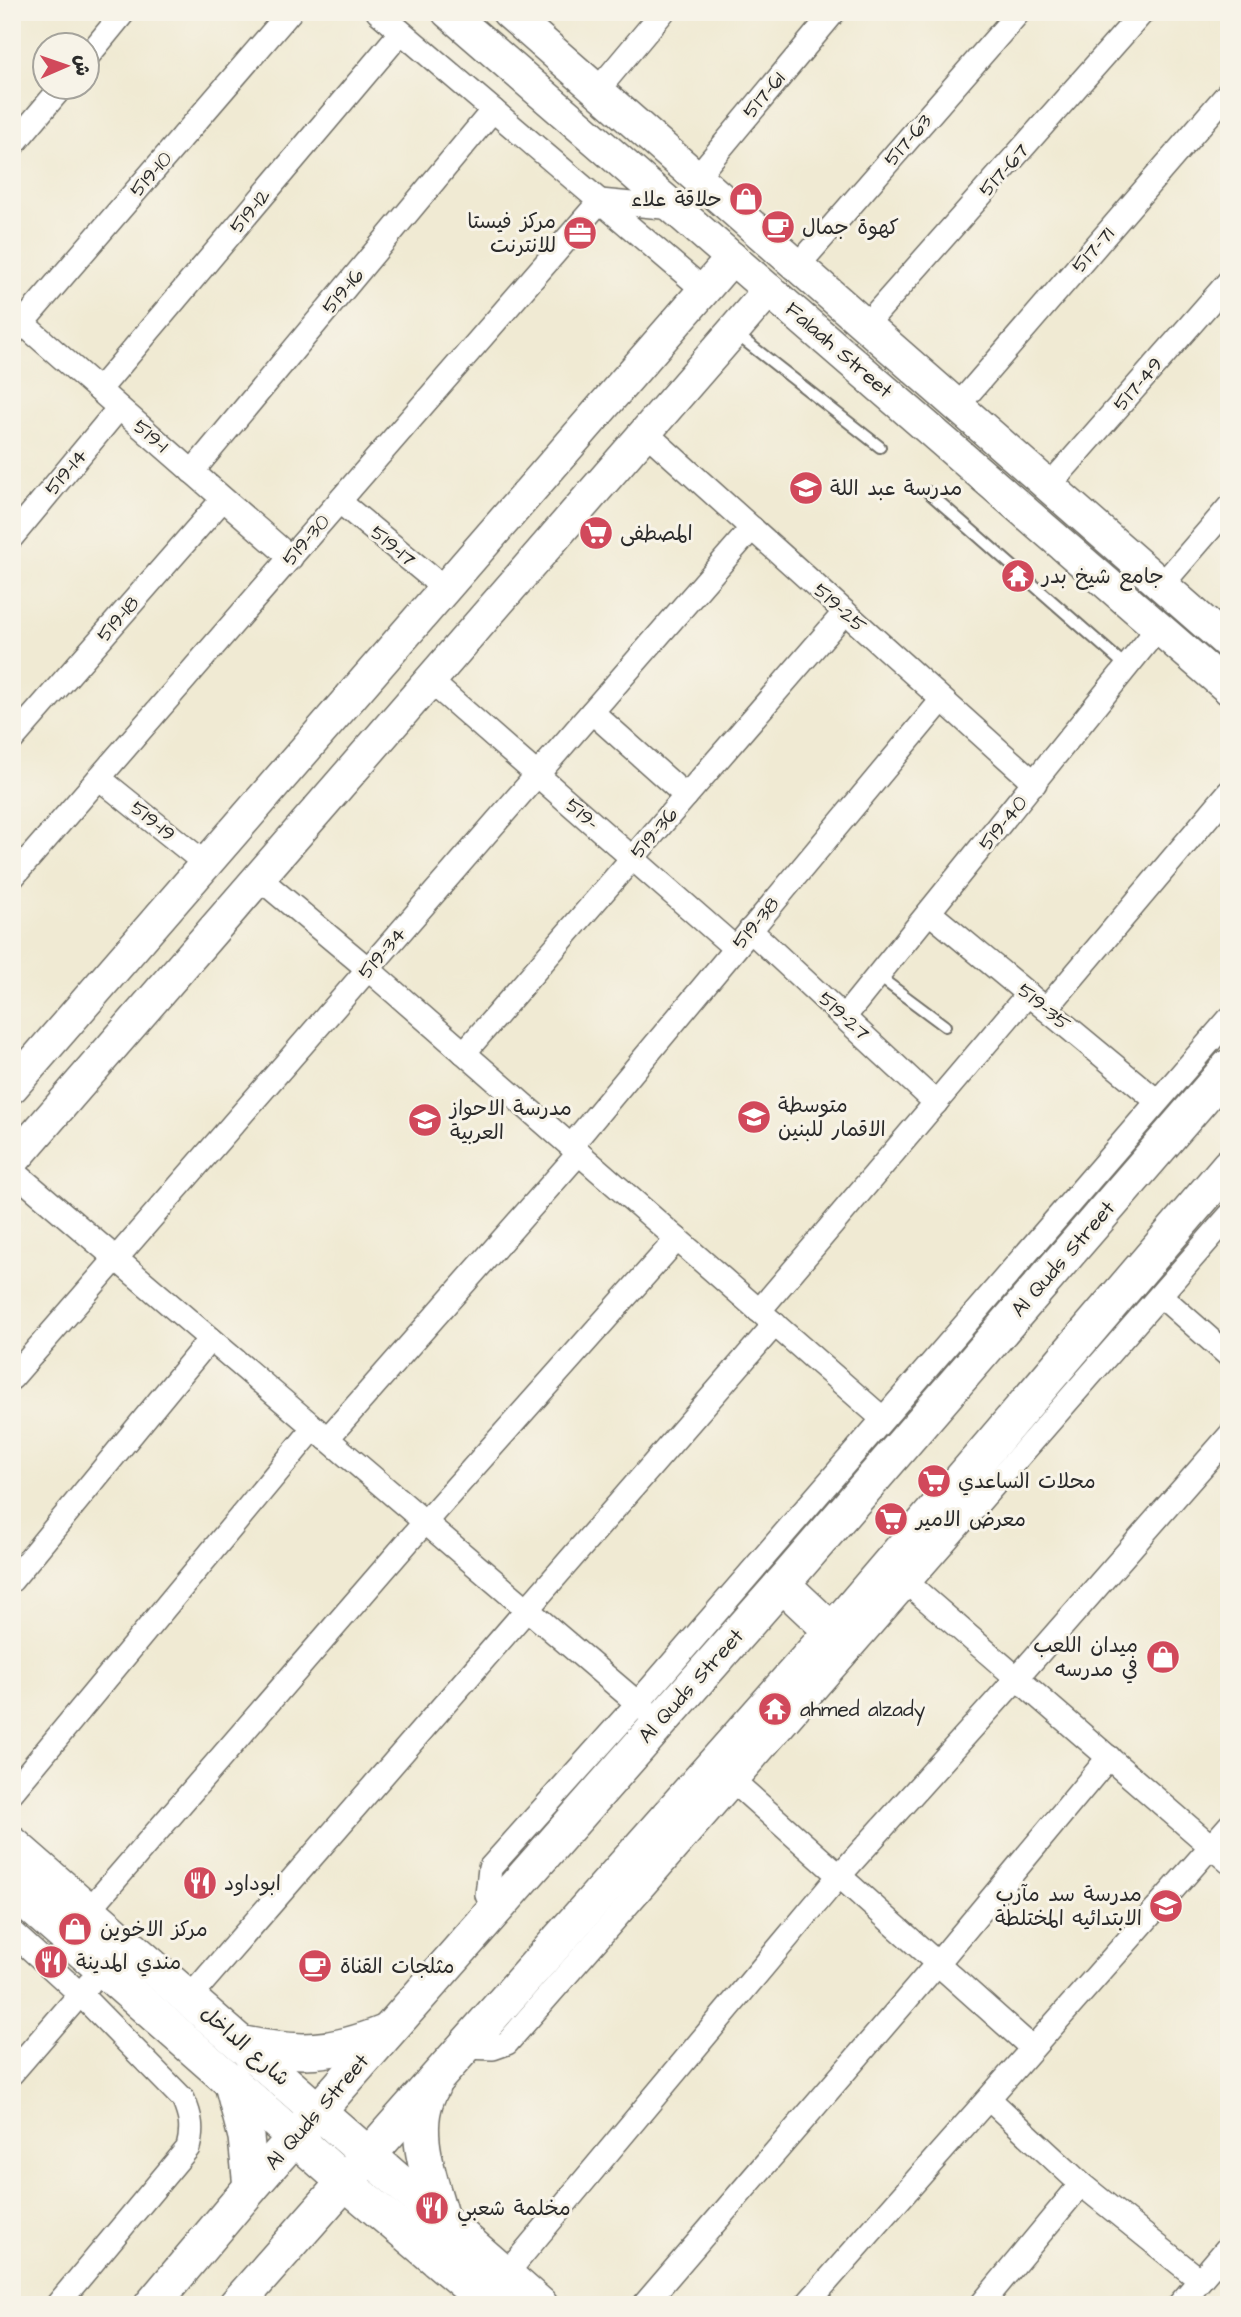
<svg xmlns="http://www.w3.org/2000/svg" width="1241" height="2317" font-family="'Architects Daughter','Playpen Sans Arabic',sans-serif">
<rect width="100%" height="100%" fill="#f7f3e8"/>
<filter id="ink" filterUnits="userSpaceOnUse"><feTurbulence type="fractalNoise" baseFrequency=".0143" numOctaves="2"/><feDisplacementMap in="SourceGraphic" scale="14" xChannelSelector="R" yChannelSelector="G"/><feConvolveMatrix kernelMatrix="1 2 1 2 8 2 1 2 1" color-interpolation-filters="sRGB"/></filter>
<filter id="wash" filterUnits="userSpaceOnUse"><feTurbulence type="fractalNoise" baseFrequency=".00686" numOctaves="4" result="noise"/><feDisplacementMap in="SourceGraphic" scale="28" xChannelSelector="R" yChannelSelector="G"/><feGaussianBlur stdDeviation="1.57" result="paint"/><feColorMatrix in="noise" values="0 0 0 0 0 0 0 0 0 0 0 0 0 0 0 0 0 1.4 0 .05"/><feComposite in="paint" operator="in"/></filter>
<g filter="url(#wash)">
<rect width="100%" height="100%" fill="#f0ead3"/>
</g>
<g filter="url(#ink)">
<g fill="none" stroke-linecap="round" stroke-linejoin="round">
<g stroke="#706e66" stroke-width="14">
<g id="lane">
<polyline points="735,333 880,447"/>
<polyline points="928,492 1127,667"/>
<polyline points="878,976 945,1026"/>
</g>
</g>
<g stroke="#706e66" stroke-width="26">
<g id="street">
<polyline points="378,12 704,290"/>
<polyline points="88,56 124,12"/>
<polyline points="596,92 663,12"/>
<polyline points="12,146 61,88"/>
<polyline points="695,179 834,12"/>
<polyline points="796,268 1019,12"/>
<polyline points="12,314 291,558"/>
<polyline points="864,327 1143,12"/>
<polyline points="12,335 290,12"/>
<polyline points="99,390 401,32"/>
<polyline points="956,408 1229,92"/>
<polyline points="645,432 1035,783"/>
<polyline points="192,472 493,110"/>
<polyline points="1047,488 1229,281"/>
<polyline points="340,502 445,589"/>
<polyline points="12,537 119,408"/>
<polyline points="1160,587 1229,507"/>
<polyline points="429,680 735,948"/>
<polyline points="592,712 686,796"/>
<polyline points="12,740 223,499"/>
<polyline points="99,778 207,865"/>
<polyline points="12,878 600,201 673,208"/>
<polyline points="259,878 368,969 882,1418"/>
<polyline points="930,913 1157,1101"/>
<polyline points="750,930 936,1103"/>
<polyline points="1046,1009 1229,792"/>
<polyline points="845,1016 1159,627"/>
<polyline points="464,1053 845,612"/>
<polyline points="571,1146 942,700"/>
<polyline points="12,1170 649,1713"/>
<polyline points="1161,1296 1229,1356"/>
<polyline points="759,1311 1028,994"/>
<polyline points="12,1378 752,528"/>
<polyline points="327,1439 579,1153"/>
<polyline points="897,1574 1229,1862"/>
<polyline points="12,1580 210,1339"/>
<polyline points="722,1771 1031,2047"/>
<polyline points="12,1792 314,1428"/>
<polyline points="89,1910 425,1522 677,1239"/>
<polyline points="494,1910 487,1895 490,1868 637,1704 1229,1019"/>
<path d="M12 1932 80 1994 183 2099C191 2117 193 2129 188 2148L57 2305"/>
<polyline points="190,1997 775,1324"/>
<polyline points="463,2047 493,2048 507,2043 1229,1216"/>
<polyline points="12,2073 89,1984"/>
<polyline points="989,2099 1081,2184 1200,2280"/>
<polyline points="506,2274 839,1876 1017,1678 1229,1436"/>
<polyline points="644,2305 937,1964 1109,1757"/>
<polyline points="806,2305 1229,1826"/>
<polyline points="981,2305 1081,2184"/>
<polyline points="1179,2305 1229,2246"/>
</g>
</g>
<g stroke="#706e66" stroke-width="35">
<g id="secondary">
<polyline points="448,12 1229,689"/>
<polyline points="508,12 1229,644"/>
<polyline points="12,1087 732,258"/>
<polyline points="12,1162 769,290"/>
</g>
</g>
<g stroke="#706e66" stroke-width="38">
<g id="primary">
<polyline points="782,1584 832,1631"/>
<polyline points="12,1844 540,2305"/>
<polyline points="12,1889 345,2182 491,2305"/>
<path d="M244 2044C298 2055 332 2054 384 2033"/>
<polyline points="231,2080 246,2137 251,2187"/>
<path d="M432 2087C409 2125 429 2176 440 2215"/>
<polyline points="152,2305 251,2187 782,1584 1229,1067"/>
<polyline points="236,2305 832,1631 1229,1166"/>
</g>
</g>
<use href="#lane" stroke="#fff" stroke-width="10"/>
<use href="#street" stroke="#fff" stroke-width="23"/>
<use href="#secondary" stroke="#fff" stroke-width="32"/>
<use href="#primary" stroke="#fff" stroke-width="35"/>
</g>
</g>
<defs>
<g id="shop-disc" transform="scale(1.75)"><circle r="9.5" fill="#d1495b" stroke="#f7f3e8"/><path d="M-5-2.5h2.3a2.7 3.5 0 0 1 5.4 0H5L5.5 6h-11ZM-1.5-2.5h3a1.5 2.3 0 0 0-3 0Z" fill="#fff"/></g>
<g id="cafe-disc" transform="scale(1.75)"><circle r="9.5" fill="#d1495b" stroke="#f7f3e8"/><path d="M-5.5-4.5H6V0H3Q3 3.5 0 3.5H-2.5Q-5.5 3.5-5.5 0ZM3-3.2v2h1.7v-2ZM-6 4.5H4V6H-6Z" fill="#fff"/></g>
<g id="office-disc" transform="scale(1.75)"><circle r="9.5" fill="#d1495b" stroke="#f7f3e8"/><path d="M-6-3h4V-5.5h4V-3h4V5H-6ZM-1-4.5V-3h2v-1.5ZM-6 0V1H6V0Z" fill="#fff"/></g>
<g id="school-disc" transform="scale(1.75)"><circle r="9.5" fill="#d1495b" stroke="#f7f3e8"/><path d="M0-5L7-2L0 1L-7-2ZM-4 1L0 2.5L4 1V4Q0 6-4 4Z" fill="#fff"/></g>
<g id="supermarket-disc" transform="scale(1.75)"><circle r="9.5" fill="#d1495b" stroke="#f7f3e8"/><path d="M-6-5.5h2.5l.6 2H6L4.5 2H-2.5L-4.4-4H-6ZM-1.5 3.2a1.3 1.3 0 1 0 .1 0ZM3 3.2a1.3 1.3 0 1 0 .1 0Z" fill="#fff"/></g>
<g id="temple-disc" transform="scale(1.75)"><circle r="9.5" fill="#d1495b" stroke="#f7f3e8"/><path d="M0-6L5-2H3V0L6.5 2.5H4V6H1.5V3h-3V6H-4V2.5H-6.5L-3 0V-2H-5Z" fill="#fff"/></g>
<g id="restaurant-disc" transform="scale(1.75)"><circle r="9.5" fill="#d1495b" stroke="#f7f3e8"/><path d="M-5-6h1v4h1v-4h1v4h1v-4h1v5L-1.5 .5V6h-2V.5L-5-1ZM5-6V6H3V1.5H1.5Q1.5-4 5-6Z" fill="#fff"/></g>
</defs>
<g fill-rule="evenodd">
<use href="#shop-disc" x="746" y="199"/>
<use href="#cafe-disc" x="778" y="227"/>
<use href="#office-disc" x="580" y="233"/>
<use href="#school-disc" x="806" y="488"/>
<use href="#supermarket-disc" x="596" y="533"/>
<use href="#temple-disc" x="1018" y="576"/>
<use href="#school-disc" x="754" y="1117"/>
<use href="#school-disc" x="425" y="1120"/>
<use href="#supermarket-disc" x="934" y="1481"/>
<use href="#supermarket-disc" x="891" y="1519"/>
<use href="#shop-disc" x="1163" y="1657"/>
<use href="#temple-disc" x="775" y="1709"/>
<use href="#restaurant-disc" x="200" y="1883"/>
<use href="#school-disc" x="1166" y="1906"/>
<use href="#shop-disc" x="75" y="1929"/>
<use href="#restaurant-disc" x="51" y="1962"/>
<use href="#cafe-disc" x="315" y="1966"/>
<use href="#restaurant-disc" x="432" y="2208"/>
</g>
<g text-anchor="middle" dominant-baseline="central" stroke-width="6" stroke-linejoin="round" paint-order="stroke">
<g font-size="21" fill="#2b2b2b" stroke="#f7f3e8">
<text transform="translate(764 95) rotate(-50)">517-61</text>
<text transform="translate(908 140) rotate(-49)">517-63</text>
<text transform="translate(1004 170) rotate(-48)">517-67</text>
<text transform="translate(151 174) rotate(-49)">519-10</text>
<text transform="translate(250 211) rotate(-50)">519-12</text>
<text transform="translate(1093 250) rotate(-49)">517-71</text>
<text transform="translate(343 291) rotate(-50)">519-16</text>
<text transform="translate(839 350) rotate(41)">Falaah Street</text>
<text transform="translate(1138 384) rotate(-49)">517-49</text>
<text transform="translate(151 436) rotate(41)">519-1</text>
<text transform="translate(66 472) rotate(-50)">519-14</text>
<text transform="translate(306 540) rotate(-49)">519-30</text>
<text transform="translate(393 546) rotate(40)">519-17</text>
<text transform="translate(840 608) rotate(42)">519-25</text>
<text transform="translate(118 619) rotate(-49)">519-18</text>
<text transform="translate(582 814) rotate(41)">519-</text>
<text transform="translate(153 821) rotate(39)">519-19</text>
<text transform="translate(1003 823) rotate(-51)">519-40</text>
<text transform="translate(654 833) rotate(-49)">519-36</text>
<text transform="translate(756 923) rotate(-50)">519-38</text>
<text transform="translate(382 953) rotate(-49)">519-34</text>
<text transform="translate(1044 1007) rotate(40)">519-35</text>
<text transform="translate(844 1016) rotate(43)">519-27</text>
<text transform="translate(1063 1259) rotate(-49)">Al Quds Street</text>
<text transform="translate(691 1686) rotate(-48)">Al Quds Street</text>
<text transform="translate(245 2046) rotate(41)">شارع الداخل</text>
<text transform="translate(317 2112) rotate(-49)">Al Quds Street</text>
</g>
<g font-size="21" fill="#2b2b2b" stroke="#f7f3e8" text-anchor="start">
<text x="722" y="199" text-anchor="end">حلاقة علاء</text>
<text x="556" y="221" text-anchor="end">مركز فيستا<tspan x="556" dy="24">للانترنت</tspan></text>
<text x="802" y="227">كهوة جمال</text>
<text x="830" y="488">مدرسة عبد اللة</text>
<text x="620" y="533">المصطفى</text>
<text x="1042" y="576">جامع شيخ بدر</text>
<text x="778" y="1105">متوسطة<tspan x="778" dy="24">الاقمار للبنين</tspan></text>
<text x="450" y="1108">مدرسة الاحواز<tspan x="450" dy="24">العربية</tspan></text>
<text x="958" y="1481">محلات الساعدي</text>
<text x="916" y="1519">معرض الامير</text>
<text x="1138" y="1645" text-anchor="end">ميدان اللعب<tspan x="1138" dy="24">في مدرسه</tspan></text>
<text x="800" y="1709">ahmed alzady</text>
<text x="224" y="1883">ابوداود</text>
<text x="1142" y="1894" text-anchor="end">مدرسة سد مآرب<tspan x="1142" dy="24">الابتدائيه المختلطة</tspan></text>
<text x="100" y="1929">مركز الاخوين</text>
<text x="76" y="1962">مندي المدينة</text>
<text x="340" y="1966">مثلجات القناة</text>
<text x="457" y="2208">مخلمة شعبي</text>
</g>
</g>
<rect width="1241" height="2317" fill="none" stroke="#f7f3e8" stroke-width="42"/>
<g transform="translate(66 66) rotate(88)"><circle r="33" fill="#f7f3e8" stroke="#a5a39c" stroke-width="2"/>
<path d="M0-5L12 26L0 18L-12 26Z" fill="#d1495b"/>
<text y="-10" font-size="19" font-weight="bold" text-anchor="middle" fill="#2b2b2b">ش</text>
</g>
</svg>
